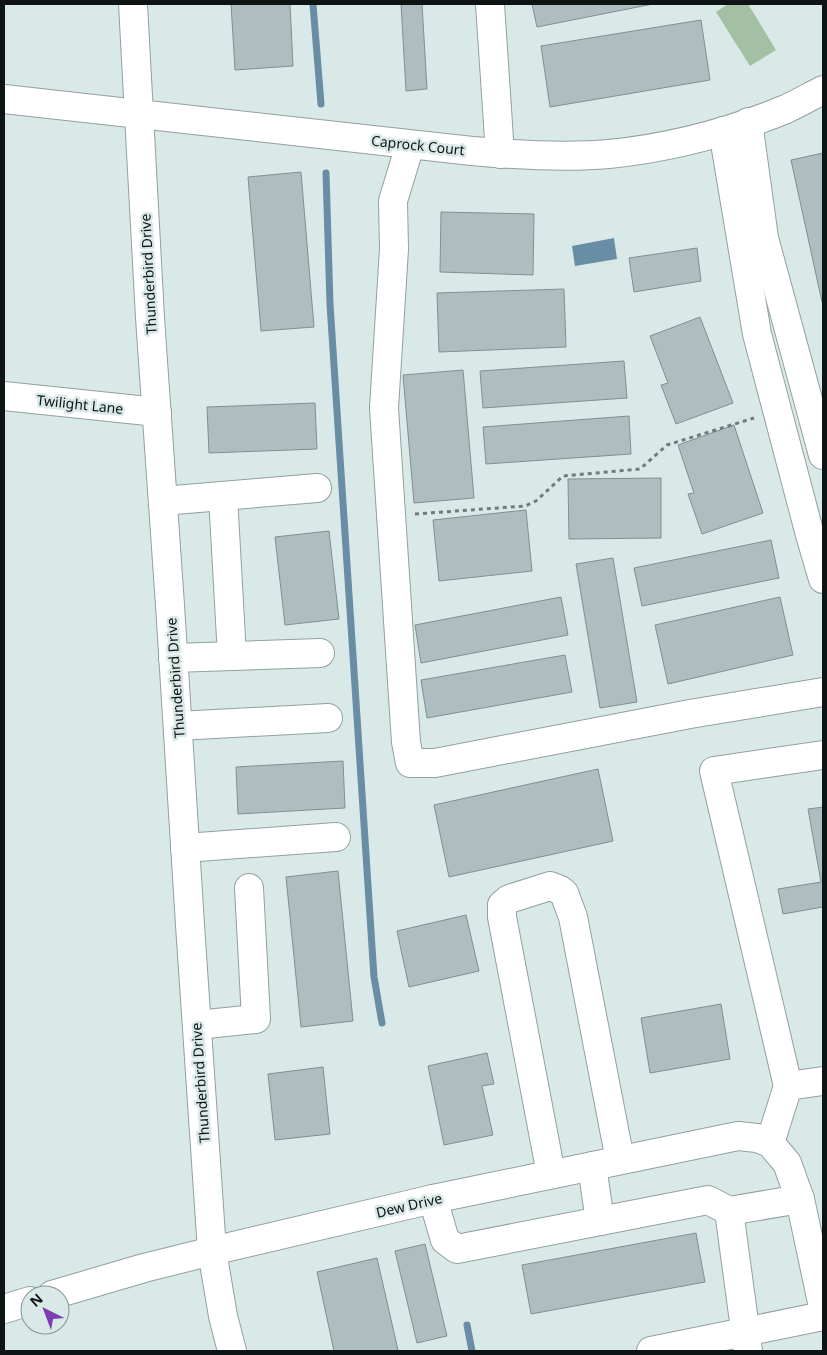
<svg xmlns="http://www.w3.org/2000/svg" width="827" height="1355" font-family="'Noto Sans',sans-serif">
<rect width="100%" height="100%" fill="#d9e9e8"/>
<polygon fill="#a4c0a4" points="728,4 748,4 776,50 750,66 716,12"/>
<polygon fill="#698da5" points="614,238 617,259 575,266 572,246"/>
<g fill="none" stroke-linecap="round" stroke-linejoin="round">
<g stroke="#698da5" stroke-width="7">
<polyline points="313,4 321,104"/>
<polyline points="326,173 330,304 374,977 382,1023"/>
<polyline points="467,1325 472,1351"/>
</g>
</g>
<g fill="#aebdc0" stroke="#818f92">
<polygon points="231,4 290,4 293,66 235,70"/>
<polygon points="401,4 422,4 427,89 406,91"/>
<polygon points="532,4 653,4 537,27"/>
<polygon points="701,20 710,80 550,107 541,46"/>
<polygon points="823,153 823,302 822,302 791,160"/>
<polygon points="301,172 314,327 261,331 248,177"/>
<polygon points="441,212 534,214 533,275 440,272"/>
<polygon points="697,248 701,281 634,292 629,258"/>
<polygon points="564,289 566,347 439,352 437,293"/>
<polygon points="700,317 733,403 676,424 661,385 668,383 650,336"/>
<polygon points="624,361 627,398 483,408 480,371"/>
<polygon points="463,370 474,498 414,503 403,375"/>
<polygon points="315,403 317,449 209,453 207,407"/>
<polygon points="629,416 631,454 486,464 483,427"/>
<polygon points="734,425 763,513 702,534 688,494 694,493 678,445"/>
<polygon points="661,478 661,538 569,539 568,479"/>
<polygon points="526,510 532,571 439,581 433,520"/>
<polygon points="329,531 339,619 285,625 275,537"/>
<polygon points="771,540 779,578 642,606 634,568"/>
<polygon points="613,558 637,702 600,708 576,564"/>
<polygon points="561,597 568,635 421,663 415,625"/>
<polygon points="780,597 793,655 668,684 655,625"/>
<polygon points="565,655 572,692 427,718 421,680"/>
<polygon points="343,761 345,808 238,814 236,767"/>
<polygon points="598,769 613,841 449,877 434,805"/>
<polygon points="823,807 823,907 783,914 778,889 821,882 808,809"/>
<polygon points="338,871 353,1021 301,1027 286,877"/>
<polygon points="466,915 479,971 409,987 397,931"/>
<polygon points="721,1004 730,1059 650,1073 641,1018"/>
<polygon points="487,1053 494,1084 482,1086 493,1135 444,1145 428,1066"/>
<polygon points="323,1067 330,1134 275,1140 268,1074"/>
<polygon points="696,1233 705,1282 531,1314 522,1265"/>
<polygon points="425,1244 447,1336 417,1343 395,1251"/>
<polygon points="377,1258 398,1350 392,1351 334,1351 317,1272"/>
</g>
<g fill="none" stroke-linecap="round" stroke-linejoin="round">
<g stroke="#92a09f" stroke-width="30">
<g id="minor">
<polyline points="133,4 150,318 170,605 190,925 212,1251 223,1316 232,1351"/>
<polyline points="490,4 500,154"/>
<path d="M4 99 472 151C517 155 563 158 609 154 669 148 730 132 786 109 799 103 811 96 823 90"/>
<polyline points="748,122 764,238 823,455"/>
<polyline points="723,131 757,334 810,535 823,579"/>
<polyline points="410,145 393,201 394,249 384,408 406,742 410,763 435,763 690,714 823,692"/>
<polyline points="4,396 157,412"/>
<polyline points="223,496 232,656"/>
<polyline points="163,501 317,488"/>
<polyline points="173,658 320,653"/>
<polyline points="178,726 328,718"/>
<polyline points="185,848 336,837"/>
<polyline points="197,1025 256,1019 249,888"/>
<polyline points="788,1086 823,1081"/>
<polyline points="770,1143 788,1086 714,771 823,755"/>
<polyline points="592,1166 600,1221"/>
<polyline points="551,1174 502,917 502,905 509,899 550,886 560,890 564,893 573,917 620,1160"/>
<polyline points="433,1199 445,1240 457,1249 708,1200 729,1211 748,1351"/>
<polyline points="729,1211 800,1199"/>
<polyline points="52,1295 144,1268 212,1251 433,1199 738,1136 757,1138 770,1143 787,1163 800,1199 823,1307"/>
<polyline points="4,1309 30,1301"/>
<polyline points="651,1351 823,1316"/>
</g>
</g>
<polyline stroke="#717b7b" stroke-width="3" stroke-dasharray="4 4" stroke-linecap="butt" points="415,514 525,506 536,501 563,476 640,469 667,445 754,418"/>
<use href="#minor" stroke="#fff" stroke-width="28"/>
</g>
<g text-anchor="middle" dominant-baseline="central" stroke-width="5" stroke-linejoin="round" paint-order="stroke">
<g font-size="14" fill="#0e1313" stroke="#d9e9e8">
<text transform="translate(418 145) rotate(6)">Caprock Court</text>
<text transform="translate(148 274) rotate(-93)">Thunderbird Drive</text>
<text transform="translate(80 404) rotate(6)">Twilight Lane</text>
<text transform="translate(175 678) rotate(-94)">Thunderbird Drive</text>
<text transform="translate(200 1083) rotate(-94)">Thunderbird Drive</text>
<text transform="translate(409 1205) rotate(-13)">Dew Drive</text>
</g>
</g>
<rect width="827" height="1355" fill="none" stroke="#0e1313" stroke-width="10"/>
<g transform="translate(45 1310) rotate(318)"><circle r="24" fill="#d9e9e8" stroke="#889393"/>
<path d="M0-4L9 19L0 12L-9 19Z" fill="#7d3eb3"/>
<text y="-8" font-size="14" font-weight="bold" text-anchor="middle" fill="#0e1313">N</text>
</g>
</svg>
